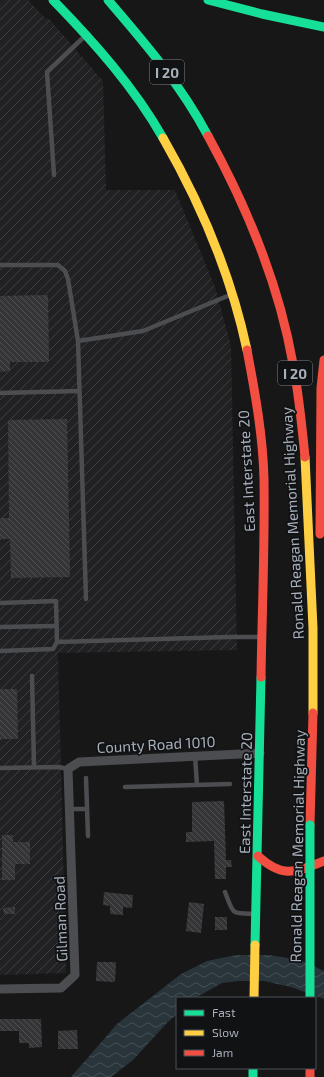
<svg xmlns="http://www.w3.org/2000/svg" width="324" height="1077" font-family="'Exo 2',sans-serif">
<defs>
<pattern id="industrial-furrows" width="10" height="10" patternUnits="userSpaceOnUse"><rect width="10" height="10" fill="#212124"/><path d="M-1 1l2-2M0 10L10 0M9 11l2-2" fill="none" stroke="#3e3f42"/></pattern>
<pattern id="water-waves" width="16" height="10" patternUnits="userSpaceOnUse"><rect width="16" height="10" fill="#29353b"/><path d="M0 5q4-4 8 0t8 0" fill="none" stroke="#455055"/></pattern>
<pattern id="building-back-hatch" width="6" height="6" patternUnits="userSpaceOnUse"><rect width="6" height="6" fill="#353537"/><path d="M-1 5l2 2M0 0l6 6M5-1l2 2" fill="none" stroke="#4f5052"/></pattern>
</defs>
<rect width="100%" height="100%" fill="#171718"/>
<polygon fill="url(#industrial-furrows)" points="0,0 28,0 45,18 49,19 103,81 106,190 175,190 215,287 231,346 237,650 58,653 66,973 0,975"/>
<polygon fill="url(#water-waves)" points="236,955 269,955 300,960 324,971 324,999 291,987 264,981 238,981 222,983 195,998 177,998 177,1014 166,1024 133,1060 111,1077 71,1077 117,1024 181,974 207,961"/>
<g fill="url(#building-back-hatch)">
<polygon points="48,295 49,362 10,362 10,371 0,372 0,296"/>
<polygon points="67,419 70,577 11,578 10,539 0,539 0,518 9,518 8,420"/>
<polygon points="0,689 17,689 18,739 0,739"/>
<polygon points="224,801 226,860 231,860 232,867 226,867 226,879 215,879 214,841 186,842 186,832 192,832 192,802"/>
<polygon points="2,835 13,835 13,842 30,842 30,864 15,864 15,880 2,880"/>
<polygon points="104,892 133,895 132,908 123,907 123,915 110,914 110,906 103,905"/>
<polygon points="189,902 204,904 201,933 186,931"/>
<polygon points="15,907 15,914 4,914 3,908"/>
<rect x="215" y="917" width="12" height="13"/>
<polygon points="97,962 116,962 115,982 96,981"/>
<polygon points="0,1019 41,1019 42,1047 29,1048 29,1043 19,1043 19,1031 0,1031"/>
<polygon points="77,1030 78,1049 58,1049 58,1031"/>
</g>
<g fill="none" stroke-linecap="round" stroke-linejoin="round">
<g stroke="#4b4d51" stroke-width="4.5">
<polyline points="54,175 47,72 85,36"/>
<polyline points="0,265 58,265 65,271 68,279 78,341"/>
<polyline points="0,393 79,391"/>
<polyline points="86,599 78,341 143,331 230,295"/>
<polyline points="0,603 56,601 57,642 53,649 0,651"/>
<polyline points="0,627 56,626"/>
<polyline points="57,642 229,637 260,637"/>
<polyline points="32,676 34,767"/>
<polyline points="195,756 197,785"/>
<polyline points="0,768 59,767 68,769"/>
<polyline points="86,778 88,836"/>
<polyline points="125,787 230,784"/>
<polyline points="70,809 87,809"/>
<path d="M225 892C234 915 230 913 255 914"/>
</g>
<polyline stroke="#4b4d51" stroke-width="9" points="0,989 61,988 75,975 68,769 79,762 260,753"/>
<g stroke="#16e098" stroke-width="9">
<path d="M53 0C94 42 134 87 163 138"/>
<path d="M108 0C145 43 181 85 208 136"/>
<polyline points="208,0 262,14 324,27"/>
<polyline points="255,945 261,677"/>
<polyline points="253,1068 253,1077"/>
</g>
<g stroke="#ffcf43" stroke-width="9">
<path d="M163 138C201 204 231 275 247 350"/>
<polyline points="305,457 313,628 313,713"/>
<polyline points="254,998 255,945"/>
</g>
<g stroke="#f24e42" stroke-width="9">
<path d="M208 136C247 207 279 284 293 364 299 395 302 426 305 457"/>
<path d="M247 350C255 392 263 436 264 479 265 545 262 611 261 677"/>
<polyline points="320,534 321,388 324,360"/>
<polyline points="310,825 313,713"/>
<path d="M258 856C283 879 295 872 324 861"/>
<polyline points="310,1068 310,1077"/>
</g>
<polyline stroke="#16e098" stroke-width="9" points="310,825 310,998"/>
</g>
<g text-anchor="middle" dominant-baseline="central" stroke-width="3.5" stroke-linejoin="round" paint-order="stroke">
<g fill="#111214" stroke="#7a8088" stroke-width="1">
<rect x="150" y="60" width="34" height="24" rx="3"/>
<rect x="278" y="361" width="34" height="24" rx="3"/>
</g>
<g font-size="14" font-weight="bold" fill="#a7afba">
<text x="167" y="72">I 20</text>
<text x="295" y="373">I 20</text>
</g>
<g font-size="15" fill="#a7afba" stroke="#111214">
<text transform="translate(246 471) rotate(-93)">East Interstate 20</text>
<text transform="translate(292 523) rotate(-93)">Ronald Reagan Memorial Highway</text>
<text transform="translate(156 744) rotate(-3)">County Road 1010</text>
<text transform="translate(245 793) rotate(-89)">East Interstate 20</text>
<text transform="translate(297 846) rotate(-89)">Ronald Reagan Memorial Highway</text>
<text transform="translate(60 919) rotate(-92)">Gilman Road</text>
</g>
</g>
<rect x="176" y="997" width="140" height="72" fill="#111214" stroke="#4d5156"/>
<rect x="184" y="1010" width="20" height="6" fill="#16e098" stroke="#4d5156"/>
<text x="212" y="1017" font-size="12" fill="#a7afba">Fast</text>
<rect x="184" y="1030" width="20" height="6" fill="#ffcf43" stroke="#4d5156"/>
<text x="212" y="1037" font-size="12" fill="#a7afba">Slow</text>
<rect x="184" y="1050" width="20" height="6" fill="#f24e42" stroke="#4d5156"/>
<text x="212" y="1057" font-size="12" fill="#a7afba">Jam</text>
</svg>
